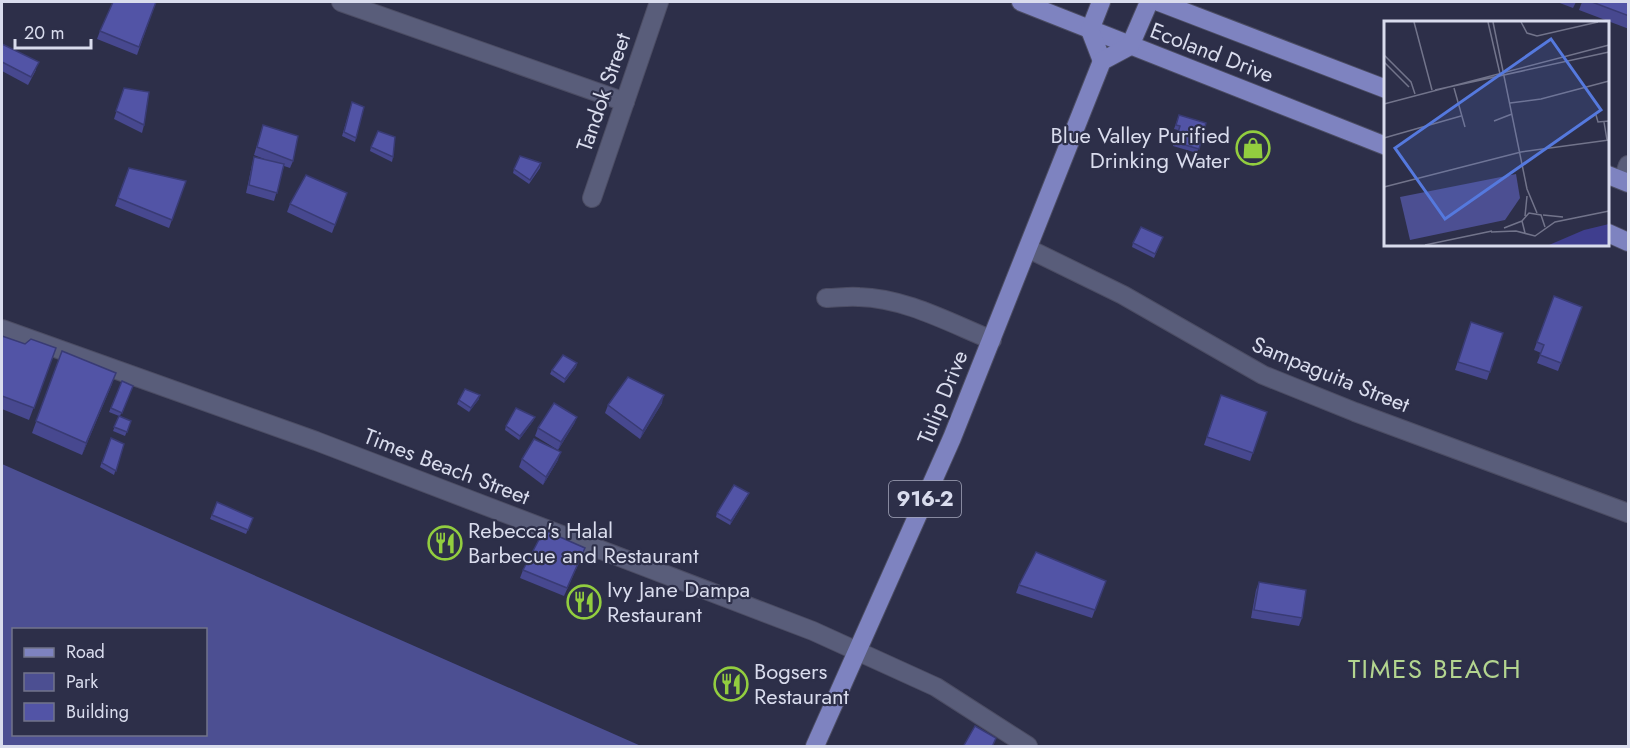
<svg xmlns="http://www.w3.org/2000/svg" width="1630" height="748" font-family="Jost,sans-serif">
<rect width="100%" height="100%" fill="#2d2f49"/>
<path fill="#4c4f92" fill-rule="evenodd" d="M2 464 641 746H2ZM14 630H206V734H14Z"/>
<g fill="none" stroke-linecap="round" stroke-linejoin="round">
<g stroke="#4c4d64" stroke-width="20">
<g id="minor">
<polyline points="341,2 625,102"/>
<polyline points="1623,180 1628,165"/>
<polyline points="592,198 659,2"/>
<polyline points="1029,249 1123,295 1263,375 1355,412 1628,513"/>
<path d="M826 298C837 298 848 296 859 297 905 298 950 323 992 340"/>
<polyline points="2,329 316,441 813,631 936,687 1028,746"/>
</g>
</g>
<g stroke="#4c4d64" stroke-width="20">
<g id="major">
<polyline points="1021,2 1386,146"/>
<polyline points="1101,2 1090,30 1102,61"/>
<polyline points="1159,2 1386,89"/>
<polyline points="1608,175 1628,183"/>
<polyline points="1608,233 1628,242"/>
<polyline points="815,746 952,438 1102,61 1130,46 1149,2"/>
</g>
</g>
<use href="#minor" stroke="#595d7a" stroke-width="18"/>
<use href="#major" stroke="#7e83c0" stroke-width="18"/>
</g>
<g fill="#47488f">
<polygon points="156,2 137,55 97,39 100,31"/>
<polygon points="1557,2 1576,2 1573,8"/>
<polygon points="1582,2 1629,2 1629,29 1579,10"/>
<polygon points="2,44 36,70 28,85 2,71"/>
<polygon points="124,88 144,125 142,133 114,119"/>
<polygon points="352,102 356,138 355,142 342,136"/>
<polygon points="1179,115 1206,123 1197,153 1173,146 1178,130 1174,129"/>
<polygon points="263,125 293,161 290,168 284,166 274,201 246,193 252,165 254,157 267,160 254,155"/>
<polygon points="371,147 393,157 392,162 370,151"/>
<polygon points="541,163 540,168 529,184 513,173 514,169"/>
<polygon points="129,168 186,181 169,228 115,206"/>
<polygon points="347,193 332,233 287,212 290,204"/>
<polygon points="1163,237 1154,258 1132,247 1133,243"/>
<polygon points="1554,296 1582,307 1558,371 1537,363 1541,353 1534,350"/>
<polygon points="1471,322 1503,333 1487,380 1455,370"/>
<polygon points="2,336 25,344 56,348 29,420 2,409"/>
<polygon points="62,351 112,384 82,455 32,433"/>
<polygon points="577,363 576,367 564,383 550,374 552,370"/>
<polygon points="122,381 133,386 120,416 131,421 125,436 113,431 119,416 109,412"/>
<polygon points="1221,395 1267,412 1250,461 1204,445"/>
<polygon points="479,399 469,412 457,404 459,400"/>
<polygon points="662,403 640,439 605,413 608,405"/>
<polygon points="535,417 533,421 519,440 505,430 506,426"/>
<polygon points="577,417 574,424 558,450 535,436 538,428"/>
<polygon points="111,438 124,444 114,475 100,467"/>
<polygon points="522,459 558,460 543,485 519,467"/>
<polygon points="749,493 747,497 730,525 716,517 717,513"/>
<polygon points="217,502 253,518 246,534 210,519"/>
<polygon points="582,556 564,596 520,578 523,570"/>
<polygon points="1106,581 1092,618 1016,593 1019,585"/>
<polygon points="1259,582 1302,618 1299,626 1251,618 1256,590"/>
</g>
<g fill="#393b74">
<polygon points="577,363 576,367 564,383 565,379"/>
<polygon points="116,373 112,384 82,455 86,443"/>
<polygon points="480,395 479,399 469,412 471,408"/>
<polygon points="664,395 662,403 640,439 643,431"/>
<polygon points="535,417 533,421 519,440 520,436"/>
<polygon points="577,417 574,424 558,450 561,442"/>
<polygon points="561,452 558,460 543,485 546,477"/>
<polygon points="749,493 747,497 730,525 731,521"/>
</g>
<g fill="#5254a6" stroke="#393b74" stroke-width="1.5">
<polygon points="113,2 156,2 139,47 100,31"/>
<polygon points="1592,2 1629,2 1629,16"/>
<polygon points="2,44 39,62 31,77 2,62"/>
<polygon points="124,88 149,92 144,125 116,111"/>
<polygon points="352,102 364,107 356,138 344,132"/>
<polygon points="1179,115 1206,123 1199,149 1175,142 1180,126 1176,125"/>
<polygon points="263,125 298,136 293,161 257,147"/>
<polygon points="378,131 395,137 393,157 371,147"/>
<polygon points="520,156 541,163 530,180 514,169"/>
<polygon points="254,157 284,164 277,193 249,185"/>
<polygon points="129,168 186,181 172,220 118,198"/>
<polygon points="306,175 347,193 335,225 290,204"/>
<polygon points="1141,227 1163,237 1155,254 1133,243"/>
<polygon points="1554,296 1582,307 1561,363 1540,355 1544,345 1537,342"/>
<polygon points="1471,322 1503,333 1490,372 1458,362"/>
<polygon points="2,336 25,344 31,339 56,348 34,408 2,396"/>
<polygon points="62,351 116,373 86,443 36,421"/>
<polygon points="563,355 577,363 565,379 552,370"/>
<polygon points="628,377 664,395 643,431 608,405"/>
<polygon points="122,381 133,386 122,413 111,408"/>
<polygon points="465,389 480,395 471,408 459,400"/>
<polygon points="1221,395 1267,412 1253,453 1207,437"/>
<polygon points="554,403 577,417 561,442 538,428"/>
<polygon points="516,408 535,417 520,436 506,426"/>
<polygon points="119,416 131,421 127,432 114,427"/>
<polygon points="111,438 124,444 116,471 102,463"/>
<polygon points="534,439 561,452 546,477 522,459"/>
<polygon points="734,485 749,493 731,521 717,513"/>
<polygon points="217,502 253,518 248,530 212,515"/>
<polygon points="544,530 585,548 567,588 523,570"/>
<polygon points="1036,552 1106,581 1095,610 1019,585"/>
<polygon points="1259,582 1306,590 1302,618 1254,610"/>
<polygon points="975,726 996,738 992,747 963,747"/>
</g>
<defs>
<g id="shop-ring" transform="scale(1.725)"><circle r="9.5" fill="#2d2f49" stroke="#92cd3f" stroke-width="1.5"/><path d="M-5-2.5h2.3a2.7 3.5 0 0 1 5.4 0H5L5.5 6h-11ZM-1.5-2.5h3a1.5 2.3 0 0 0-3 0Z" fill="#92cd3f"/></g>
<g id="restaurant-ring" transform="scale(1.725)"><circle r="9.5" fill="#2d2f49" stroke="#92cd3f" stroke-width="1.5"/><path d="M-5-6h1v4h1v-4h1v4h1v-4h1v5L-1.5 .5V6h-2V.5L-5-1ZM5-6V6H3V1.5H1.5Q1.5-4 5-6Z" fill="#92cd3f"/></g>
</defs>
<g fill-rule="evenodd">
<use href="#shop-ring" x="1253" y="148"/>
<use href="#restaurant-ring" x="445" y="543"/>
<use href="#restaurant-ring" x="584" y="602"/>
<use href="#restaurant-ring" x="731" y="684"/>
</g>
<g text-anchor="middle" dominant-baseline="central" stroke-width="4.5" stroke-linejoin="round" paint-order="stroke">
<rect fill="#2d2f49" stroke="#a5a8bc" stroke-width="1.5" x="889" y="481" width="72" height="36" rx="4.5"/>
<g font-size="21" font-weight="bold" fill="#d9dced">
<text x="925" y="499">916-2</text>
</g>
<g font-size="22" fill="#d9dced" stroke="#2d2f49">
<text transform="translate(1212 52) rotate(21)">Ecoland Drive</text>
<text transform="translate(603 92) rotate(-71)">Tandok Street</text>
<text transform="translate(1331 374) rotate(22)">Sampaguita Street</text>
<text transform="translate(942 397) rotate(-68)">Tulip Drive</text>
<text transform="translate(447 466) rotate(21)">Times Beach Street</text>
</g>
<g font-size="22" fill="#d9dced" stroke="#2d2f49" text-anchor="start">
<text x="1230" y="135" text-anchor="end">Blue Valley Purified<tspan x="1230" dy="25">Drinking Water</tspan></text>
<text x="468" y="530">Rebecca's Halal<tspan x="468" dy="25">Barbecue and Restaurant</tspan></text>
<text x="607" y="589">Ivy Jane Dampa<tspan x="607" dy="25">Restaurant</tspan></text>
<text x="754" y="671">Bogsers<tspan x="754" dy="25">Restaurant</tspan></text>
</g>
<g font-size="26" letter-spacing="1.5" fill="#b3d58f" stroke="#2d2f49">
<text x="1435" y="669">TIMES BEACH</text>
</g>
</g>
<g transform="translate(1384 21)">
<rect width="225" height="225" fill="#2d2f49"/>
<path d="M132 153 136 177 121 199 26 219 16 176Z" fill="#4c4f92"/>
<path d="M225 203V224H165L200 209Z" fill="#3f3e8e"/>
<path fill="none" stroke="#72748b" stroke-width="1.5" d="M30 1 48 69M104 1 116 53M109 1 143 168 153 192M137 1 143 12 153 15 214 1M0 34 27 61 31 73M0 41 25 66M70 67 81 106M51 69 225 31M126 82 157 78 225 60M0 83 225 24M212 94 214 101 225 100M110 100 128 93M220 101 223 119M0 117 77 95M0 166 137 131 225 119M159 194 179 196M141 195 143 175M120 207 138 200M107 211 132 210 151 215 171 201 225 190M141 212 138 200 145 192 157 194 161 206M41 224 108 210"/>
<path fill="#5579de" fill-opacity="0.15" stroke="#5579de" stroke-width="3" d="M167 18 217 89 61 198 11 127Z"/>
<rect width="225" height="225" fill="none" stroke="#d9dced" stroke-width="3"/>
</g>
<rect width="1630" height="748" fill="none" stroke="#d9dced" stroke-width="6"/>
<rect x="12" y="628" width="195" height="108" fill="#2d2f49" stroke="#72748b" stroke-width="1.5"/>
<rect x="24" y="648" width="30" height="9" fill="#7e83c0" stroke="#72748b" stroke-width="1.5"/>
<text x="66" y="658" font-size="18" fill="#d9dced">Road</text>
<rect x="24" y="673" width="30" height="18" fill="#4c4f92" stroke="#72748b" stroke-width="1.5"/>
<text x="66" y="688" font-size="18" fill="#d9dced">Park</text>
<rect x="24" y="703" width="30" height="18" fill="#5254a6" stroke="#72748b" stroke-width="1.5"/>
<text x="66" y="718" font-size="18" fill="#d9dced">Building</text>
<path d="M15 39v9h76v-9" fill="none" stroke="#d9dced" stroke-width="3"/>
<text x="24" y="39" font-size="18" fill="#d9dced" stroke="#2d2f49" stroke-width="4.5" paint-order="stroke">20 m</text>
</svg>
